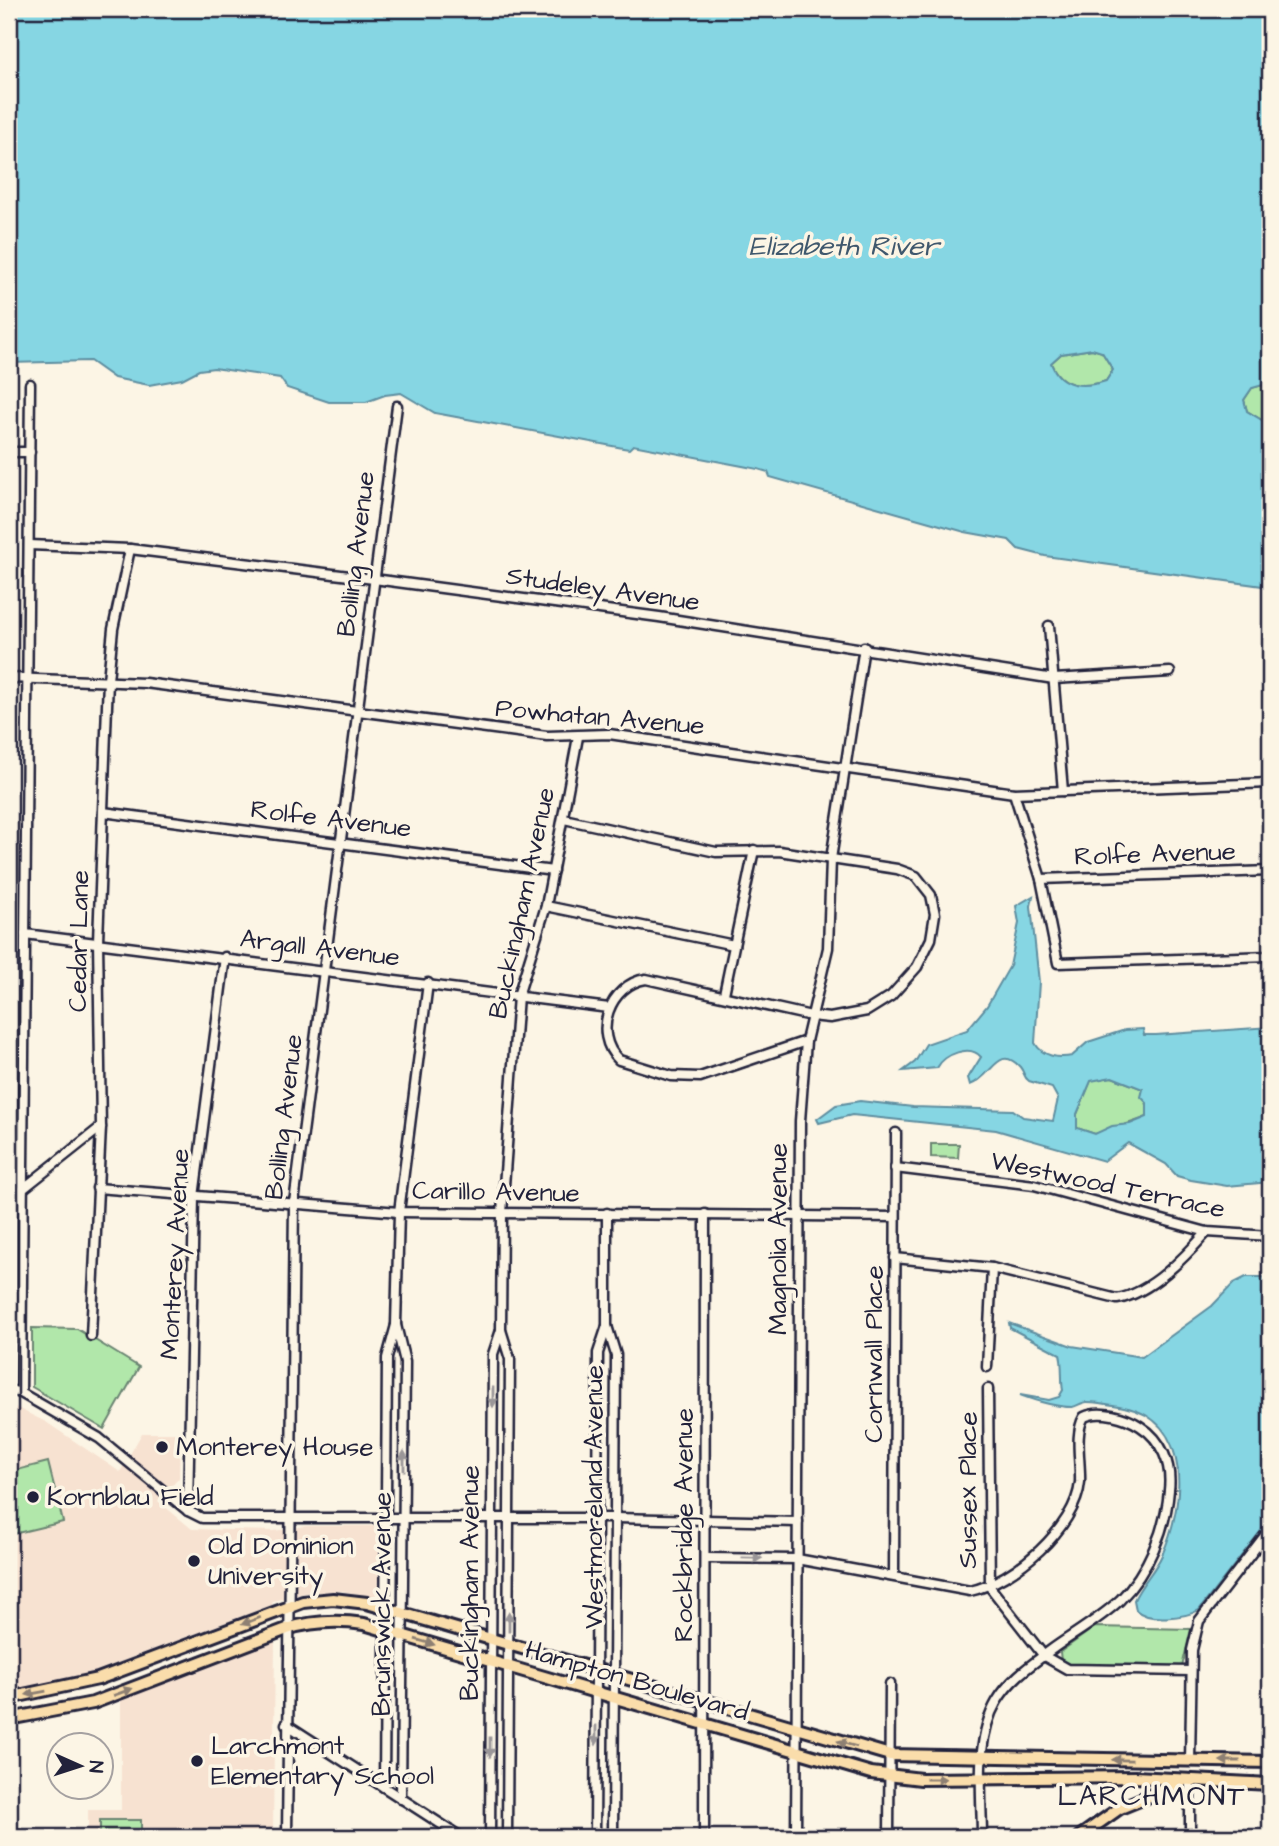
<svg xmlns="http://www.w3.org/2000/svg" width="1279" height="1846" font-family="'Architects Daughter',sans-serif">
<rect width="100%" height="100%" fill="#fcf5e5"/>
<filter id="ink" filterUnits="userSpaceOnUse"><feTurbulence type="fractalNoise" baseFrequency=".0143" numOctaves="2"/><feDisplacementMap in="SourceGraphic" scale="14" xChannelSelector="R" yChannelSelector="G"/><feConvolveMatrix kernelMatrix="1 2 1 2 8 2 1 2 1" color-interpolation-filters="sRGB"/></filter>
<g filter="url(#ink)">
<g fill="#f7e2d1">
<polygon points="9,1404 46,1422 120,1472 142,1433 180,1433 179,1478 158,1501 192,1529 274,1531 306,1526 380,1526 378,1598 342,1591 305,1593 273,1601 272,1605 76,1679 9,1691"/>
<polygon points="275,1640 273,1837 88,1837 88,1810 121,1810 121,1700"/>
</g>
<g fill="#b1e7aa" stroke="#6a8472" stroke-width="2">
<path d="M1092 349 1102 352 1113 370 1106 381C1084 388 1061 388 1051 363L1061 354Z"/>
<polygon points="1270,383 1270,425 1247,411 1244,400 1252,388"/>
<path d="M1112 1077 1143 1089 1149 1113 1147 1117C1130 1124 1113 1128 1095 1134L1077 1128V1114L1091 1080Z"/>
<polygon points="931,1144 959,1144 958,1158 931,1157"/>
<polygon points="32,1328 77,1329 139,1367 104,1429 32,1387"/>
<polygon points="48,1462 63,1522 9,1535 9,1472"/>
<polygon points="1095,1627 1191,1629 1182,1667 1079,1668 1061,1661 1060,1652"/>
<rect x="100" y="1820" width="41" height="17"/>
</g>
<g fill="#86d6e3" stroke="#5e8ea0" stroke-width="2" fill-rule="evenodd">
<path d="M9 9H1270V383L1252 388 1244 400 1247 411 1270 425V587L1045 556 1018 549 1009 540 965 532 770 477 768 472 758 469 633 445 629 449 623 448 435 413 401 393 385 395 366 402H329L287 388 280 378 214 368 199 370 182 379 149 385 114 378 90 361 9 363ZM1092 349 1102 352 1113 370 1106 381C1084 388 1060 388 1051 363L1061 354Z"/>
<path d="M1033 896 1031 906 1039 982 1035 1043C1042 1056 1058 1059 1072 1056L1088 1042 1125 1030 1143 1029 1144 1035H1156L1270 1027V1182L1227 1186 1191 1180 1177 1176 1166 1164 1128 1143 1104 1161 996 1130 852 1115 819 1123 817 1119 836 1105 860 1101 913 1107 1013 1110 1023 1117 1053 1121 1058 1099 1052 1088 1029 1081C1023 1077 1025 1073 1020 1067 998 1043 992 1078 970 1085L968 1078 981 1057C970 1044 944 1054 937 1068L903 1071 915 1062 926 1044 967 1030 987 1006 1010 966 1019 923 1016 906ZM1112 1077 1143 1089 1141 1097 1147 1103V1117L1130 1124 1112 1126 1095 1134 1077 1128V1114L1091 1081Z"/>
<path d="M1246 1277H1264L1270 1287V1519L1199 1610C1185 1618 1148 1622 1136 1610L1134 1600C1141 1584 1155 1571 1162 1555 1184 1506 1194 1422 1124 1407 1113 1405 1098 1402 1087 1402 1082 1402 1076 1407 1072 1407 1054 1407 1036 1401 1020 1395L1049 1400 1059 1397 1063 1390C1061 1383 1063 1365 1060 1354L1010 1328 1009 1323 1072 1346 1142 1357 1212 1306 1234 1283Z"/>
</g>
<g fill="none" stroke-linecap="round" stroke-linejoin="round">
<g stroke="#22223b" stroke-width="13">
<g id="minor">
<polyline points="9,452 30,452"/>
<polyline points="29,545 130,549 374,579 659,617 1054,679 1170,672"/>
<polyline points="1049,626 1063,791"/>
<polyline points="9,678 145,683 547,736 609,734 1014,793 1270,783"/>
<polyline points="1014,793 1041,879 1058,963 1270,956"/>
<polyline points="103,812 553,871"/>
<path d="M564 819 716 852 779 851 897 869 916 876 931 895 935 914 931 939 917 967 891 996 867 1011 830 1018 811 1016 646 979C610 984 591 1034 619 1060L671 1076 700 1077 806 1041"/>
<polyline points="1041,879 1270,871"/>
<polyline points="546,906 734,945"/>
<polyline points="25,934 609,1008"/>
<polyline points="724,994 754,850"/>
<polyline points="895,1168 1034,1185 1207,1232 1270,1236"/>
<polyline points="97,1188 399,1212 895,1217"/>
<polyline points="9,1200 101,1127"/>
<polyline points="607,1213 607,1326 616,1355 613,1837"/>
<path d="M895 1258 992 1268 1117 1299C1151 1293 1185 1257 1207 1232"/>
<polyline points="91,1336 101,1127 98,941 108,680 113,629 130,549"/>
<polyline points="987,1367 992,1268"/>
<polyline points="988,1389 990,1587 1044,1656 1067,1669 1191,1671"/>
<polyline points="9,1390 21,1393 99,1438 188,1511 202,1518 615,1518 798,1522"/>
<polyline points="21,1393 30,384"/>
<polyline points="188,1511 194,1197 225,957"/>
<path d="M706 1558 797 1559 970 1591C1013 1582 1076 1528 1080 1482 1081 1462 1074 1434 1084 1417 1100 1409 1126 1417 1140 1426 1162 1440 1172 1464 1169 1490 1166 1529 1148 1572 1120 1600 1100 1619 1073 1634 1051 1650 1031 1665 1010 1679 997 1701 974 1740 982 1794 982 1837"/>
<polyline points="894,1575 896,1133"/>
<polyline points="286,1724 461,1837"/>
<polyline points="1190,1761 1192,1650 1199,1621 1270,1529"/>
<polyline points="1190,1781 1190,1837"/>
<polyline points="384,1787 387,1358 396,1325"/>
<polyline points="401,1799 405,1362 396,1325 399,1212 428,983"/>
<polyline points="287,1837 294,1203 397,406"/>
<polyline points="490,1837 493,1354 501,1330"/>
<polyline points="507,1837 510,1359 501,1330 502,1213 518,996 546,906 578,737"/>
<polyline points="595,1837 598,1353 607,1326"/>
<polyline points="704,1837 705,1214"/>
<polyline points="796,1837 800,1121 806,1041 828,948 831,859 864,647"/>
<polyline points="889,1837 890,1684"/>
</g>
</g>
<g stroke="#22223b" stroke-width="16">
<g id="major">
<polyline points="9,1698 98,1679 303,1602 333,1599 367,1603 890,1755 1270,1762"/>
<path d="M9 1719 93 1703 287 1629C313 1621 337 1620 364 1624L871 1773 921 1779 1135 1777 1270 1784"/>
<polyline points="1079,1837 1120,1808 1181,1783"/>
</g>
</g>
<use href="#minor" stroke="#fcf5e5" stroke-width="8"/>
<use href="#major" stroke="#faddab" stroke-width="10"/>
</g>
<defs><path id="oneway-solid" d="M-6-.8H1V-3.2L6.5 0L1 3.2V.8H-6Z" transform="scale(1.75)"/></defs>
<g fill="#9a9698">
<use href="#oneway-solid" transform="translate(493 1397) rotate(90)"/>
<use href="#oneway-solid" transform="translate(404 1461) rotate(-90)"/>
<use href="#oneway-solid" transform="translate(752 1558) rotate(1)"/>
<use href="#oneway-solid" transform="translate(509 1622) rotate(-90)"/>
<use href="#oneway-solid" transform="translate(596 1735) rotate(90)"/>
<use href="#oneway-solid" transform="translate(490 1747) rotate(90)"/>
</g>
<g fill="#8e8073">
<use href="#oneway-solid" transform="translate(251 1621) rotate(159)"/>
<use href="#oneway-solid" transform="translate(425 1642) rotate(16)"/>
<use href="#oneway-solid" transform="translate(123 1692) rotate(-20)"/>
<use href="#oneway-solid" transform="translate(36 1693) rotate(170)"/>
<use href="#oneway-solid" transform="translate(847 1744) rotate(-164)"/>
<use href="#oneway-solid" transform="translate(1122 1760) rotate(-179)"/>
<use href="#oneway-solid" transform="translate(1230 1761) rotate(-180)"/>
<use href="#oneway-solid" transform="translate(936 1779)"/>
</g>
</g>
<g fill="#22223b" stroke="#fcf5e5" stroke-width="2.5">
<circle cx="162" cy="1447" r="7"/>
<circle cx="33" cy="1497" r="7"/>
<circle cx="194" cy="1561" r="7"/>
<circle cx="197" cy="1761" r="7"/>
</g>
<g text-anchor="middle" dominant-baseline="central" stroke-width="7" stroke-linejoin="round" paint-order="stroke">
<g font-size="26" fill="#22223b" stroke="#fcf5e5">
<text transform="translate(356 554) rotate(-83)">Bolling Avenue</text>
<text transform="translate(603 589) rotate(8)">Studeley Avenue</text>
<text transform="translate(600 717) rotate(5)">Powhatan Avenue</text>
<text transform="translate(331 819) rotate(7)">Rolfe Avenue</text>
<text transform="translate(1155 854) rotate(-2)">Rolfe Avenue</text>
<text transform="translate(522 903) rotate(-78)">Buckingham Avenue</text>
<text transform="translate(79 941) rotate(-89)">Cedar Lane</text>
<text transform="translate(320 948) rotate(7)">Argall Avenue</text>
<text transform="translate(284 1117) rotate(-83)">Bolling Avenue</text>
<text transform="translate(1108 1185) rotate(12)">Westwood Terrace</text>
<text transform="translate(496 1192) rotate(1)">Carillo Avenue</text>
<text transform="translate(778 1239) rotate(-90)">Magnolia Avenue</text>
<text transform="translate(175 1254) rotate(-87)">Monterey Avenue</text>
<text transform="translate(874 1354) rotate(-90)">Cornwall Place</text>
<text transform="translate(968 1490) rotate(-90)">Sussex Place</text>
<text transform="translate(594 1497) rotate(-90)">Westmoreland Avenue</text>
<text transform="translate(684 1525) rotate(-90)">Rockbridge Avenue</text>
<text transform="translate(470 1583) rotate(-90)">Buckingham Avenue</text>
<text transform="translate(382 1604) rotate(-90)">Brunswick Avenue</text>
<text transform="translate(637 1681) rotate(16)">Hampton Boulevard</text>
</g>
<g font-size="26" fill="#22223b" stroke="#fcf5e5" text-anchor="start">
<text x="176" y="1447">Monterey House</text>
<text x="47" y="1497">Kornblau Field</text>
<text x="208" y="1546">Old Dominion<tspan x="208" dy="30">University</tspan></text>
<text x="211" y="1746">Larchmont<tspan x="211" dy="30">Elementary School</tspan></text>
</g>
<g font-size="28" font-style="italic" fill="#40586d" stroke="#fcf5e5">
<text x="844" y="246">Elizabeth River</text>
</g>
<g font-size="28" letter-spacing="2" fill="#22223b" stroke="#fcf5e5">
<text x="1152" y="1796">LARCHMONT</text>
</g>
</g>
<rect width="1279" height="1846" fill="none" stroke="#fcf5e5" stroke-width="35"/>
<rect x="18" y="18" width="1244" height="1811" fill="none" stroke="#22223b" stroke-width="2.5" filter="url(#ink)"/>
<g transform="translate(80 1766) rotate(93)"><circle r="33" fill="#fcf5e5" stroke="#a5a1a1" stroke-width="2"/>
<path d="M0-5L12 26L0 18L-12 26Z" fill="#22223b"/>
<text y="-10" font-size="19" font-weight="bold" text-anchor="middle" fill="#22223b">N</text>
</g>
</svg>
